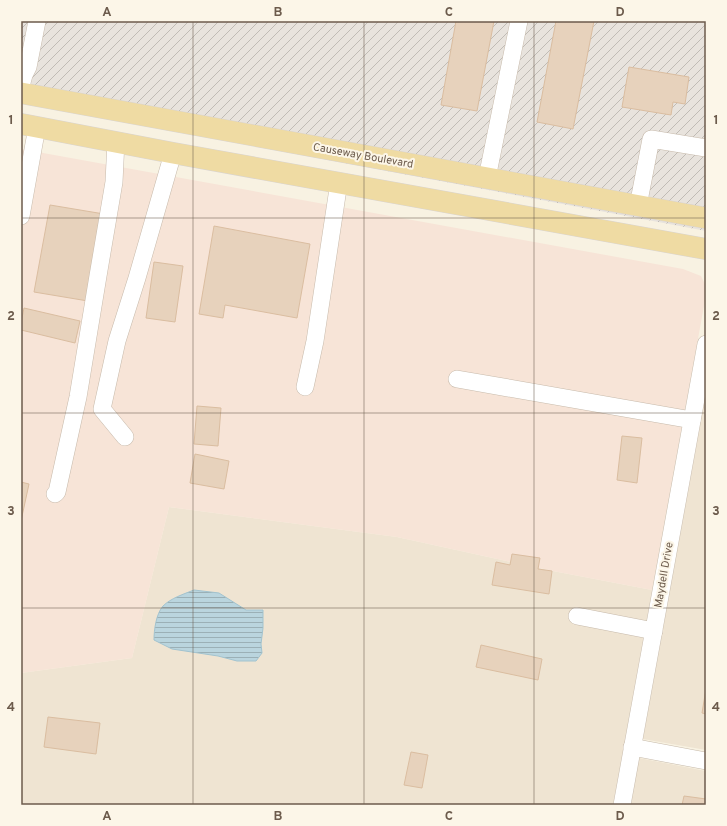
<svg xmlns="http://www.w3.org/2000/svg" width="727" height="826" font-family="Overpass,sans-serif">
<defs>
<pattern id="industrial-furrows" width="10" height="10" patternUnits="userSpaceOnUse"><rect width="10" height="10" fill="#e8e3dd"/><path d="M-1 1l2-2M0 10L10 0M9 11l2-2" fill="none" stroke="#c0bbb5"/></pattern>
<pattern id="water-rules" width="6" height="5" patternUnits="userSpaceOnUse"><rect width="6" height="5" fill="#bad5de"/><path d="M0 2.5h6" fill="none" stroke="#9bb0b6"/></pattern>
</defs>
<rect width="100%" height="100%" fill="#f8f2e2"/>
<g fill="#efe4d2" fill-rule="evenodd">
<polygon points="706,394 706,750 643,739"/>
<path d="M169 507 397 537 553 571 652 590 613 805H21V673L132 658ZM194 590 219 593 246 610 263 628 261 643 262 653 237 661 218 656 154 630 163 606Z"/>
<polygon points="639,758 706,771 706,805 631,805"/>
</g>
<polygon fill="#f7e4d7" points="21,149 683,269 701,276 706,286 706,295 652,590 553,571 397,537 169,507 132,658 21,673"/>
<polygon fill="url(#industrial-furrows)" points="21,21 706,21 706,231 21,102"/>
<path fill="url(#water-rules)" stroke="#a2c3cf" d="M194 590 219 593 246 610H263V628L261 644 262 653 256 661H237L218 656 172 649 154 640C154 630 156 614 163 606 171 598 184 594 194 590Z"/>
<g fill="#e7d2bc" stroke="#dabda0">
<polygon points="456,21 494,21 477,111 441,105"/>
<polygon points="556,21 594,21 573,129 537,122"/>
<polygon points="629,67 689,77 685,104 673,102 671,115 622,107"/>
<polygon points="50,205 104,214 88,301 34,292"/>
<polygon points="214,226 310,244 297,318 225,305 223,318 199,314"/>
<polygon points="154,262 183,266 175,322 146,318"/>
<polygon points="24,308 80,321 75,343 21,330 21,323"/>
<polygon points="197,406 221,408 218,446 194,444"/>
<polygon points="622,436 642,438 637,483 617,480"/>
<polygon points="195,454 229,461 224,489 190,483"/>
<polygon points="21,482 29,484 21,521"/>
<polygon points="512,554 540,558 538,569 552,571 549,594 492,585 496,562 510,565"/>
<polygon points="481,645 542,659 538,680 476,667"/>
<polygon points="706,689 706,714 702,713"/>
<polygon points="48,717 100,723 96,754 44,747"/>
<polygon points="411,752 428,755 422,788 404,785"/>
<polygon points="684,796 706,799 706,805 682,805"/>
</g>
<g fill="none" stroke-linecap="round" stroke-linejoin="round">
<g stroke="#c7baab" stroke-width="18">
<g id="minor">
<polyline points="21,86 24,75 28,67 37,21"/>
<polyline points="487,178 519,21"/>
<polyline points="638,206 651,139 706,148"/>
<polyline points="21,216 37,127"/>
<polyline points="457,379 692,420"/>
<polyline points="305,387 315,341 339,182"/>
<polyline points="125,437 102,409 117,341 137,278 173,153"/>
<polyline points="55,494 57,492 78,397 98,276 114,182 116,141"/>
<polyline points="577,616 654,631"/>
<polyline points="632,747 706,761"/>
<polyline points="622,805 706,344"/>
</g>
</g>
<g stroke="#d9d4d0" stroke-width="22">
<g id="major">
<polyline points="21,93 706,218"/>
<polyline points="21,124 173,153 706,249"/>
</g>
</g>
<use href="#minor" stroke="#fff" stroke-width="17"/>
<use href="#major" stroke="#efdba3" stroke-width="21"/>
</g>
<path fill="none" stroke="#6c5b4c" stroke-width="1" stroke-opacity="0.55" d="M193 21V805M364 21V805M534 21V805M21 218H706M21 413H706M21 608H706"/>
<g text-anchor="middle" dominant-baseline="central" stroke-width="4" stroke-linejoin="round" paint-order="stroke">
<g font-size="11" fill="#6c5b4c" stroke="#fcf6e8">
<text transform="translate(363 156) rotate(10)">Causeway Boulevard</text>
<text transform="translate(664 575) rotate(-80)">Maydell Drive</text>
</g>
</g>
<rect width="727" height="826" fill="none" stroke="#fcf6e8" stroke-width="44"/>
<rect x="22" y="22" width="683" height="782" fill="none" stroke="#6c5b4c" stroke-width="1.5"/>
<g font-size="13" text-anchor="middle" font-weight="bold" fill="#6c5b4c">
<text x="107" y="16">A</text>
<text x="278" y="16">B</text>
<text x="449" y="16">C</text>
<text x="620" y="16">D</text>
<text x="11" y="124">1</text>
<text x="716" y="124">1</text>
<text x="11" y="320">2</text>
<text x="716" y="320">2</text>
<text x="11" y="515">3</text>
<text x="716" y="515">3</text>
<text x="11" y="711">4</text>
<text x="716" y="711">4</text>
<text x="107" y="820">A</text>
<text x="278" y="820">B</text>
<text x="449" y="820">C</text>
<text x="620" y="820">D</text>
</g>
</svg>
